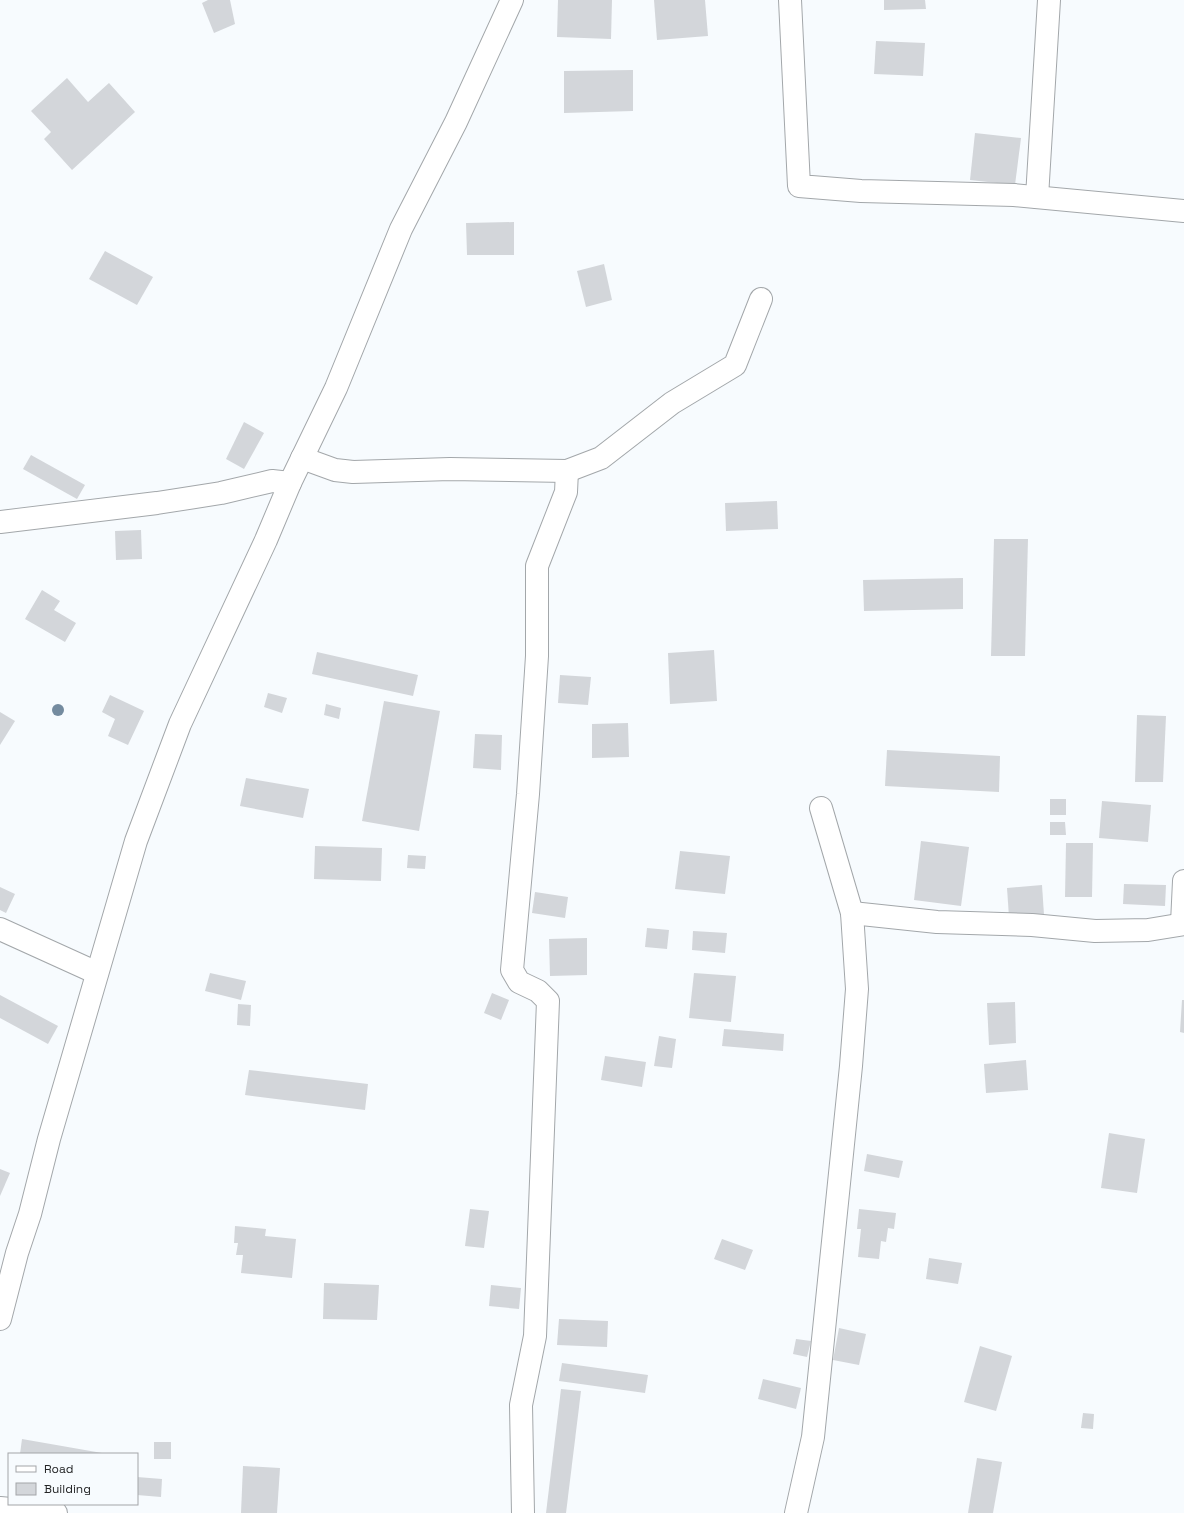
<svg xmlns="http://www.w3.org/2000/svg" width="1184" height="1513" font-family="'Space Grotesk',sans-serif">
<rect width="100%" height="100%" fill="#f7fbfe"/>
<g fill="#d3d6da">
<polygon points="208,0 230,0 235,24 214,33 202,3"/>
<polygon points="558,0 612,0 611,39 557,37"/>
<polygon points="654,0 705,0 708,36 657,40"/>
<polygon points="884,0 925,0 926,9 884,10"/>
<polygon points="876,41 925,43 923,76 874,74"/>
<polygon points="633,70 633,111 564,113 564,71"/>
<polygon points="67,78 88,102 109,83 135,112 72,170 44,139 51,132 31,111"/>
<polygon points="975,133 1021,138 1015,185 970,180"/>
<polygon points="514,222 514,255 467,255 466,223"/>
<polygon points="105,251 153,277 137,305 89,279"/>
<polygon points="604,264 612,300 586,307 577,271"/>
<polygon points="244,422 264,433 244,469 226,459"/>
<polygon points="31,455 85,485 77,499 23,469"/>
<polygon points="777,501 778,529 726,531 725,503"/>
<polygon points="141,530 142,559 116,560 115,531"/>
<polygon points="994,539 1028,539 1025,656 991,656"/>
<polygon points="963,578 963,609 864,611 863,580"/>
<polygon points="42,590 60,601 54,610 76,623 65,642 25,619"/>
<polygon points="714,650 717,701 670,704 668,653"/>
<polygon points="317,652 418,675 413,696 312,674"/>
<polygon points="560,675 591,677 588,705 558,703"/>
<polygon points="268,693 287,698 282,713 264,707"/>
<polygon points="110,695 144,711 128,745 108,736 115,719 102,712"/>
<polygon points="384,701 440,711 419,831 362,821"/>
<polygon points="326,704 341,708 339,719 324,715"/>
<polygon points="0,712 15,721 0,745"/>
<polygon points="1137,715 1166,716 1163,782 1135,782"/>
<polygon points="628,723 629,757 592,758 592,724"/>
<polygon points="475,734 502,735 501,770 473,768"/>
<polygon points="887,750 1000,756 999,792 885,786"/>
<polygon points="246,778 309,789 303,818 240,806"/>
<rect x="1050" y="799" width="16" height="16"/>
<polygon points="1102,801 1151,805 1148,842 1099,838"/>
<polygon points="1050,822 1065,822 1066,835 1050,835"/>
<polygon points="921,841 969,847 961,906 914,900"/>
<polygon points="1066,843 1093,843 1092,897 1065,897"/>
<polygon points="315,846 382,848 381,881 314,879"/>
<polygon points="680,851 730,856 725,894 675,889"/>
<polygon points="408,855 426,856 425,869 407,868"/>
<polygon points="1124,884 1166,885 1165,906 1123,904"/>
<polygon points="1042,885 1044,915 1009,917 1007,888"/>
<polygon points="0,887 15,894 6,913 0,910"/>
<polygon points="535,892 568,897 565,918 532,913"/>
<polygon points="647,928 669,930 667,949 645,947"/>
<polygon points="693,931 727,933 725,953 692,950"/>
<polygon points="587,938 587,975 550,976 549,939"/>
<polygon points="210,973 246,981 241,1000 205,991"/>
<polygon points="694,973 736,976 731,1022 689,1018"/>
<polygon points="492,993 509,1000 501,1020 484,1013"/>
<polygon points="0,995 58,1026 48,1044 0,1018"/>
<polygon points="1182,1000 1184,1000 1184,1033 1180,1032"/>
<polygon points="1015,1002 1016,1043 989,1045 987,1003"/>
<polygon points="238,1004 251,1005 250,1026 237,1025"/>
<polygon points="724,1029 784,1034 783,1051 722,1046"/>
<polygon points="659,1036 676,1039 672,1068 654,1066"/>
<polygon points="605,1056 646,1062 642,1087 601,1080"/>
<polygon points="1026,1060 1028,1090 986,1093 984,1064"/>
<polygon points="249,1070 368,1084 365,1110 245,1095"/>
<polygon points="1109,1133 1145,1139 1137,1193 1101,1188"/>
<polygon points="867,1154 903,1161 899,1178 864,1171"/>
<polygon points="0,1169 10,1173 0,1196"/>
<polygon points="470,1209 489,1211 484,1248 465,1246"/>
<polygon points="859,1209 896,1213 894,1229 888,1228 886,1242 881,1241 879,1259 858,1257 861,1229 857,1229"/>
<polygon points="235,1226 266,1229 265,1236 296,1239 292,1278 241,1273 243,1255 236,1255 238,1243 234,1243"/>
<polygon points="722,1239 753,1250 745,1270 714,1259"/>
<polygon points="929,1258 962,1263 958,1284 926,1279"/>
<polygon points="324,1283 379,1285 377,1320 323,1319"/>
<polygon points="491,1285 521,1288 519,1309 489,1306"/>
<polygon points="559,1319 608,1321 607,1347 557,1345"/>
<polygon points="839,1328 866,1334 859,1365 833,1360"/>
<polygon points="796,1339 811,1341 807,1357 793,1354"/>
<polygon points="980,1346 1012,1356 996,1411 964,1402"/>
<polygon points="562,1363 648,1375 645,1393 559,1381"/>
<polygon points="763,1379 801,1388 796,1409 758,1399"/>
<polygon points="561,1389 581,1391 566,1513 546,1513"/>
<polygon points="1083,1413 1094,1414 1093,1429 1081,1428"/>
<polygon points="22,1439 102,1453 102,1454 20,1454"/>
<rect x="154" y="1442" width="17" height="17"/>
<polygon points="977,1458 1002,1462 993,1513 968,1513"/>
<polygon points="243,1466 280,1468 277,1513 241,1513"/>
<polygon points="137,1477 162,1479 161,1497 137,1495"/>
</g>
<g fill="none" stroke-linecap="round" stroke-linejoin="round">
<g stroke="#a3a7aa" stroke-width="24">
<g id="minor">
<polyline points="790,0 799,186 861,191 1014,195 1184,211"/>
<polyline points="1037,197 1049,0"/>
<polyline points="302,458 335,470 353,472 450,469 567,471 601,458 672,403 735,365 761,299"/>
<polyline points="0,522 157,503 221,493 272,481 290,483"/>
<polyline points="852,913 937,922 1032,925 1095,931 1148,930 1184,924"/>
<polyline points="1182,923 1184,881"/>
<polyline points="0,929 97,973"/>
<polyline points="0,1319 17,1253 30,1214 49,1139 136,841 180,724 266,540 290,483 336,388 401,229 456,122 512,0"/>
<polyline points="0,1508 56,1513"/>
<polyline points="523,1513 521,1405 535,1336 548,1001 538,991 519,982 512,970 528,794 537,656 537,566 566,492 567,471"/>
<polyline points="796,1513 813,1437 851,1066 857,989 852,913 821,808"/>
</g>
</g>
<use href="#minor" stroke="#fff" stroke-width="22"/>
</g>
<circle fill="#748b9f" cx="58" cy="710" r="6"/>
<rect x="8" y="1453" width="130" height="52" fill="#f7fbfe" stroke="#a3a5a8"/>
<rect x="16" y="1466" width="20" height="6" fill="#ffffff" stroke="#a3a5a8"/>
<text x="44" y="1473" font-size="12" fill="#242526">Road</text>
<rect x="16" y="1483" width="20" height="12" fill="#d3d6da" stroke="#a3a5a8"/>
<text x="44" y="1493" font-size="12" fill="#242526">Building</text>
</svg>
